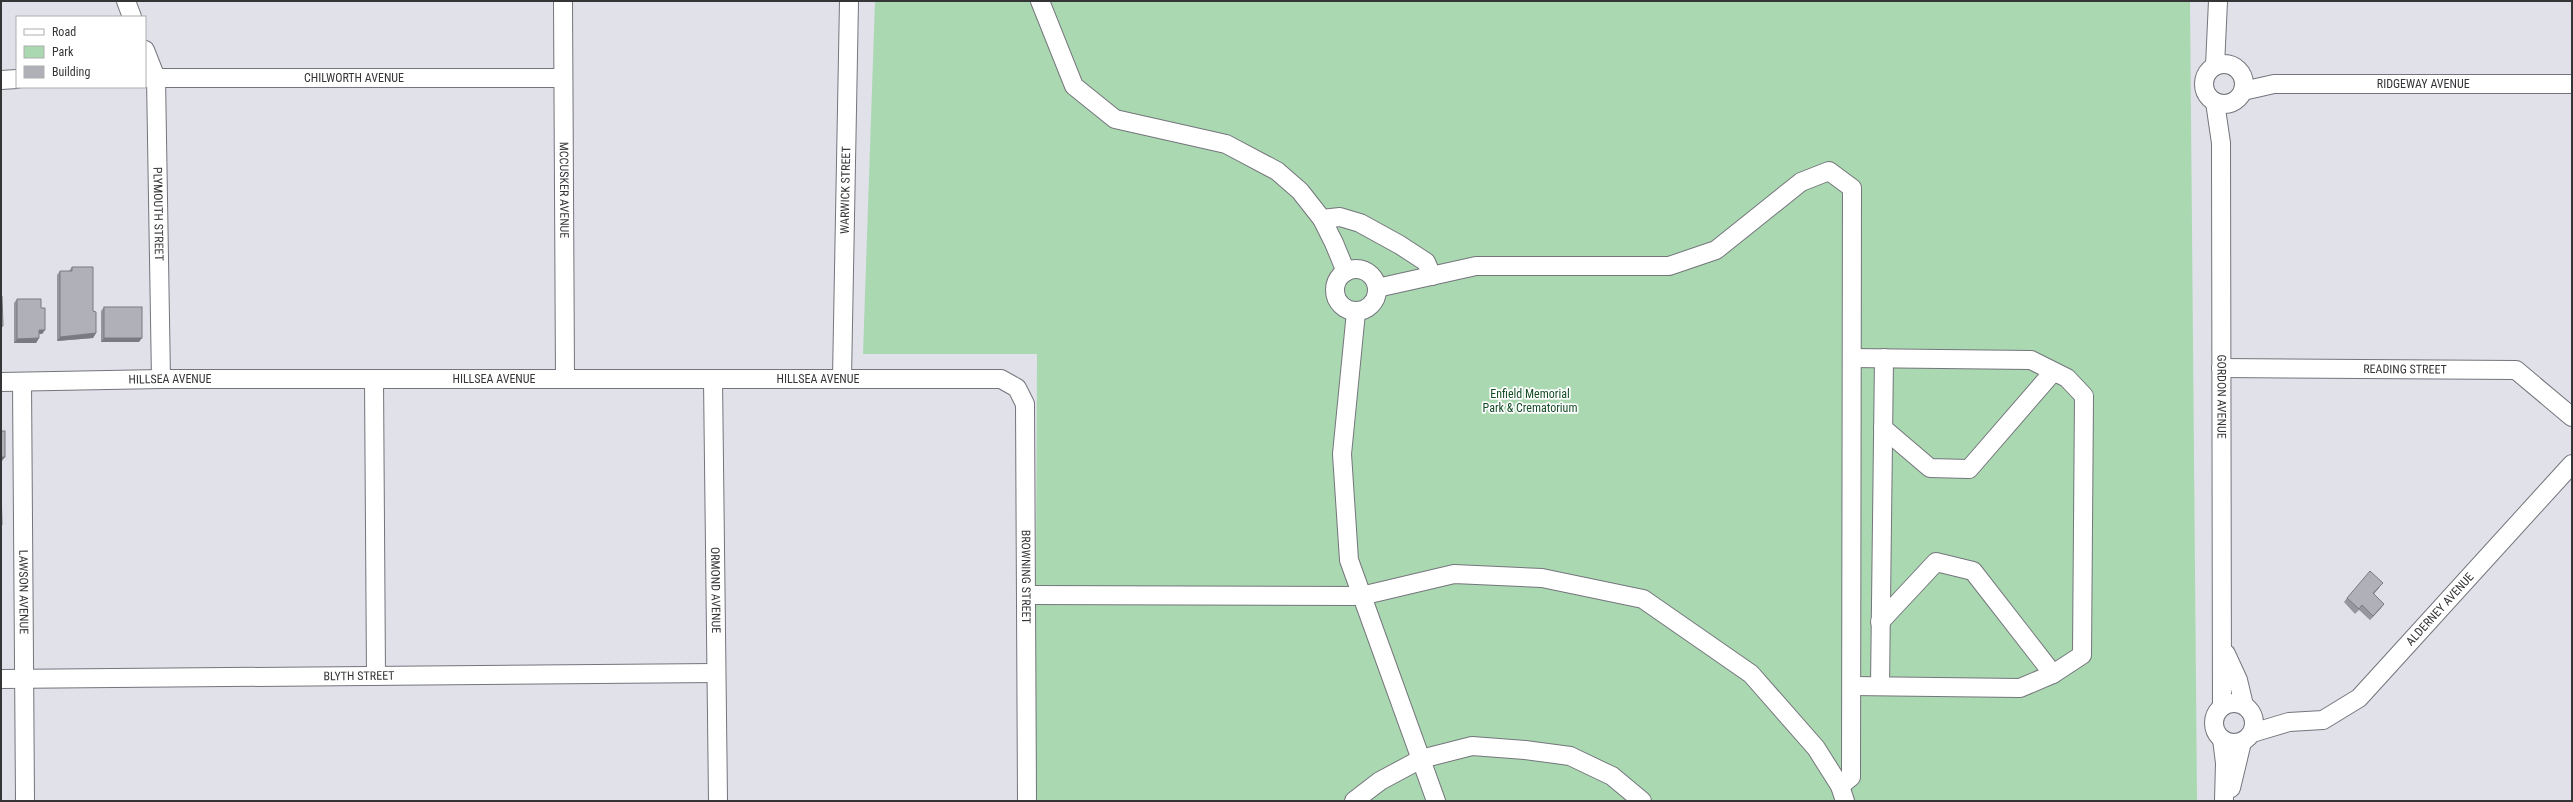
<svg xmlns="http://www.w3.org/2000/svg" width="2573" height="802" font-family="'Roboto Condensed',sans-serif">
<rect width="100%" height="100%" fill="#e0e1e9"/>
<polygon fill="#aad8b1" points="875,1 2190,1 2197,801 1035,801 1037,354 863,354"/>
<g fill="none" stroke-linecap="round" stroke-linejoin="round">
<g stroke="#74757c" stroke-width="20">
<g id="minor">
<polyline points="126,1 132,17"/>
<path id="s1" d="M563 1 565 379"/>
<polyline points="1040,1 1074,86 1115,119 1226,144 1277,171 1300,191 1322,219 1334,243 1346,272"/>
<path id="s2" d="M145 50 156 78 161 379"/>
<circle cx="2224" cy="84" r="20"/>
<polyline points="2215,66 2218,1"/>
<path id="s3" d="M145 78H563"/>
<polyline points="1,80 17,79"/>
<path id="s4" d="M2243 91 2274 84H2572"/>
<path id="s5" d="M2215 102 2221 143 2222 707"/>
<polyline points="1322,219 1340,217 1360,223 1400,245 1426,262 1432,276"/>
<circle cx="1356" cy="290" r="21"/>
<polyline points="1377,288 1476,266 1669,266 1716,250 1801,182 1829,171 1852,188 1851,777 1840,786"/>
<polyline points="1356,312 1342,454 1349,560 1436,801"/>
<path id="s6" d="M2221 368 2516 370 2572 417"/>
<path id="s7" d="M842 378 849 1"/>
<polyline points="374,379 376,676"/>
<path id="s8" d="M713 379 718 801"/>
<path id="s9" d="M1 382 161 379H1001L1017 388 1025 404 1027 801"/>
<path id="s10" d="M22 382 25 801"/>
<polyline points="1883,428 1930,468 1969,469 2053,372"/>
<polyline points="1027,595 1361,596 1454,574 1542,578 1643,599 1751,674 1816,748 1840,786 1845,801"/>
<polyline points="1880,622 1936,562 1973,571 2053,674"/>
<polyline points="2226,654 2238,680 2244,705"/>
<path id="s11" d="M1 679 716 673"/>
<polyline points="1852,686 2020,688 2053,674 2082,655 2084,396 2067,378 2031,360 1852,358"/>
<polyline points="1880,686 1884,358"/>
<circle cx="2234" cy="723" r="20"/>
<path id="s12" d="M2252 733 2289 722 2323 720 2359 698 2572 464"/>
<polyline points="2222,739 2225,763 2224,801"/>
<polyline points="2231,788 2242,742"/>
<polyline points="1354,801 1380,781 1421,759 1472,746 1525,750 1570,756 1612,776 1642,801"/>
</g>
</g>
<use href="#minor" stroke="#fff" stroke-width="18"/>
</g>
<g fill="#96979e">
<polygon points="72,267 93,311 96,333 93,338 57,341 57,275 60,271 69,271"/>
<polygon points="17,299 41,308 45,330 42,334 39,334 39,338 36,343 14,343 14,303"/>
<polygon points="104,307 139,342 101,342 101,311"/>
<polygon points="2380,587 2374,594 2381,608 2370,620 2359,610 2355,614 2344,602 2347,598"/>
</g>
<g fill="#7a7b81">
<polygon points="39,330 45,330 42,334 36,334"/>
<polygon points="96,333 93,338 57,341 60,337"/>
<polygon points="39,338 36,343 14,343 17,339"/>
<polygon points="104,338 142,338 139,342 101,342"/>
<polygon points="1,457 5,457 2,461 1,461"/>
<polygon points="2384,604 2381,608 2370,620 2373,616"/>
</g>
<g fill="#afb0b8" stroke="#7a7b81">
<polygon points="72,267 93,267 93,311 96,312 96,333 60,337 60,271 72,271"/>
<polygon points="1,296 2,296 3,326 1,327"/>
<polygon points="17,299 41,299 41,308 45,308 45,330 39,330 39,338 17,339"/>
<rect x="104" y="307" width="38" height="31"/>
<rect x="1" y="431" width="4" height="26"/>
<polygon points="1,484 2,525 1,525"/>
<polygon points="2370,571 2383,583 2373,593 2384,604 2373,616 2362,605 2359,609 2347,598"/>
</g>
<g text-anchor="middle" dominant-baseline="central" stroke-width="3.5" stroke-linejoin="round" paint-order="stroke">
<g font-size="12" fill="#353538" stroke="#fff">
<text stroke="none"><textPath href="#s3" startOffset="209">CHILWORTH AVENUE</textPath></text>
<text stroke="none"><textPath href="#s4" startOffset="181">RIDGEWAY AVENUE</textPath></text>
<text stroke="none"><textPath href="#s1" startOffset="189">MCCUSKER AVENUE</textPath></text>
<text stroke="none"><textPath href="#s7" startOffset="188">WARWICK STREET</textPath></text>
<text stroke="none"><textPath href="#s2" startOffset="166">PLYMOUTH STREET</textPath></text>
<text stroke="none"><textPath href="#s6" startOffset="184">READING STREET</textPath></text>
<text stroke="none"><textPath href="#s9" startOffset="493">HILLSEA AVENUE</textPath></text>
<text stroke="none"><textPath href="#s9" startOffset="817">HILLSEA AVENUE</textPath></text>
<text stroke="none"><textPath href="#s9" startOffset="169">HILLSEA AVENUE</textPath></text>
<text stroke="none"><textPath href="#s5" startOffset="295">GORDON AVENUE</textPath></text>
<text stroke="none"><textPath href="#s9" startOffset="1209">BROWNING STREET</textPath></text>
<text stroke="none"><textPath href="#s8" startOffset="211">ORMOND AVENUE</textPath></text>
<text stroke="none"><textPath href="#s10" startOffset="210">LAWSON AVENUE</textPath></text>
<text stroke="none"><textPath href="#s12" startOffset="235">ALDERNEY AVENUE</textPath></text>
<text stroke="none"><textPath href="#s11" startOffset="358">BLYTH STREET</textPath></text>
</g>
<g font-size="12" fill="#144e25" stroke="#fff">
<text x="1530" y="394">Enfield Memorial<tspan x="1530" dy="14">Park &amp; Crematorium</tspan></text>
</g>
</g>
<rect width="2573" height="802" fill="none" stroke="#353538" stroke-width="4"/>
<rect x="16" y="16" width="130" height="72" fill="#ffffff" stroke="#aeaeaf"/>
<rect x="24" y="29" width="20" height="6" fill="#ffffff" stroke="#aeaeaf"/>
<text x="52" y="36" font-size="12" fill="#353538">Road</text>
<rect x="24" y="46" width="20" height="12" fill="#aad8b1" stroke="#aeaeaf"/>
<text x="52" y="56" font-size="12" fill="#353538">Park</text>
<rect x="24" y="66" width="20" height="12" fill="#afb0b8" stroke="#aeaeaf"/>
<text x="52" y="76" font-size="12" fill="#353538">Building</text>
</svg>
